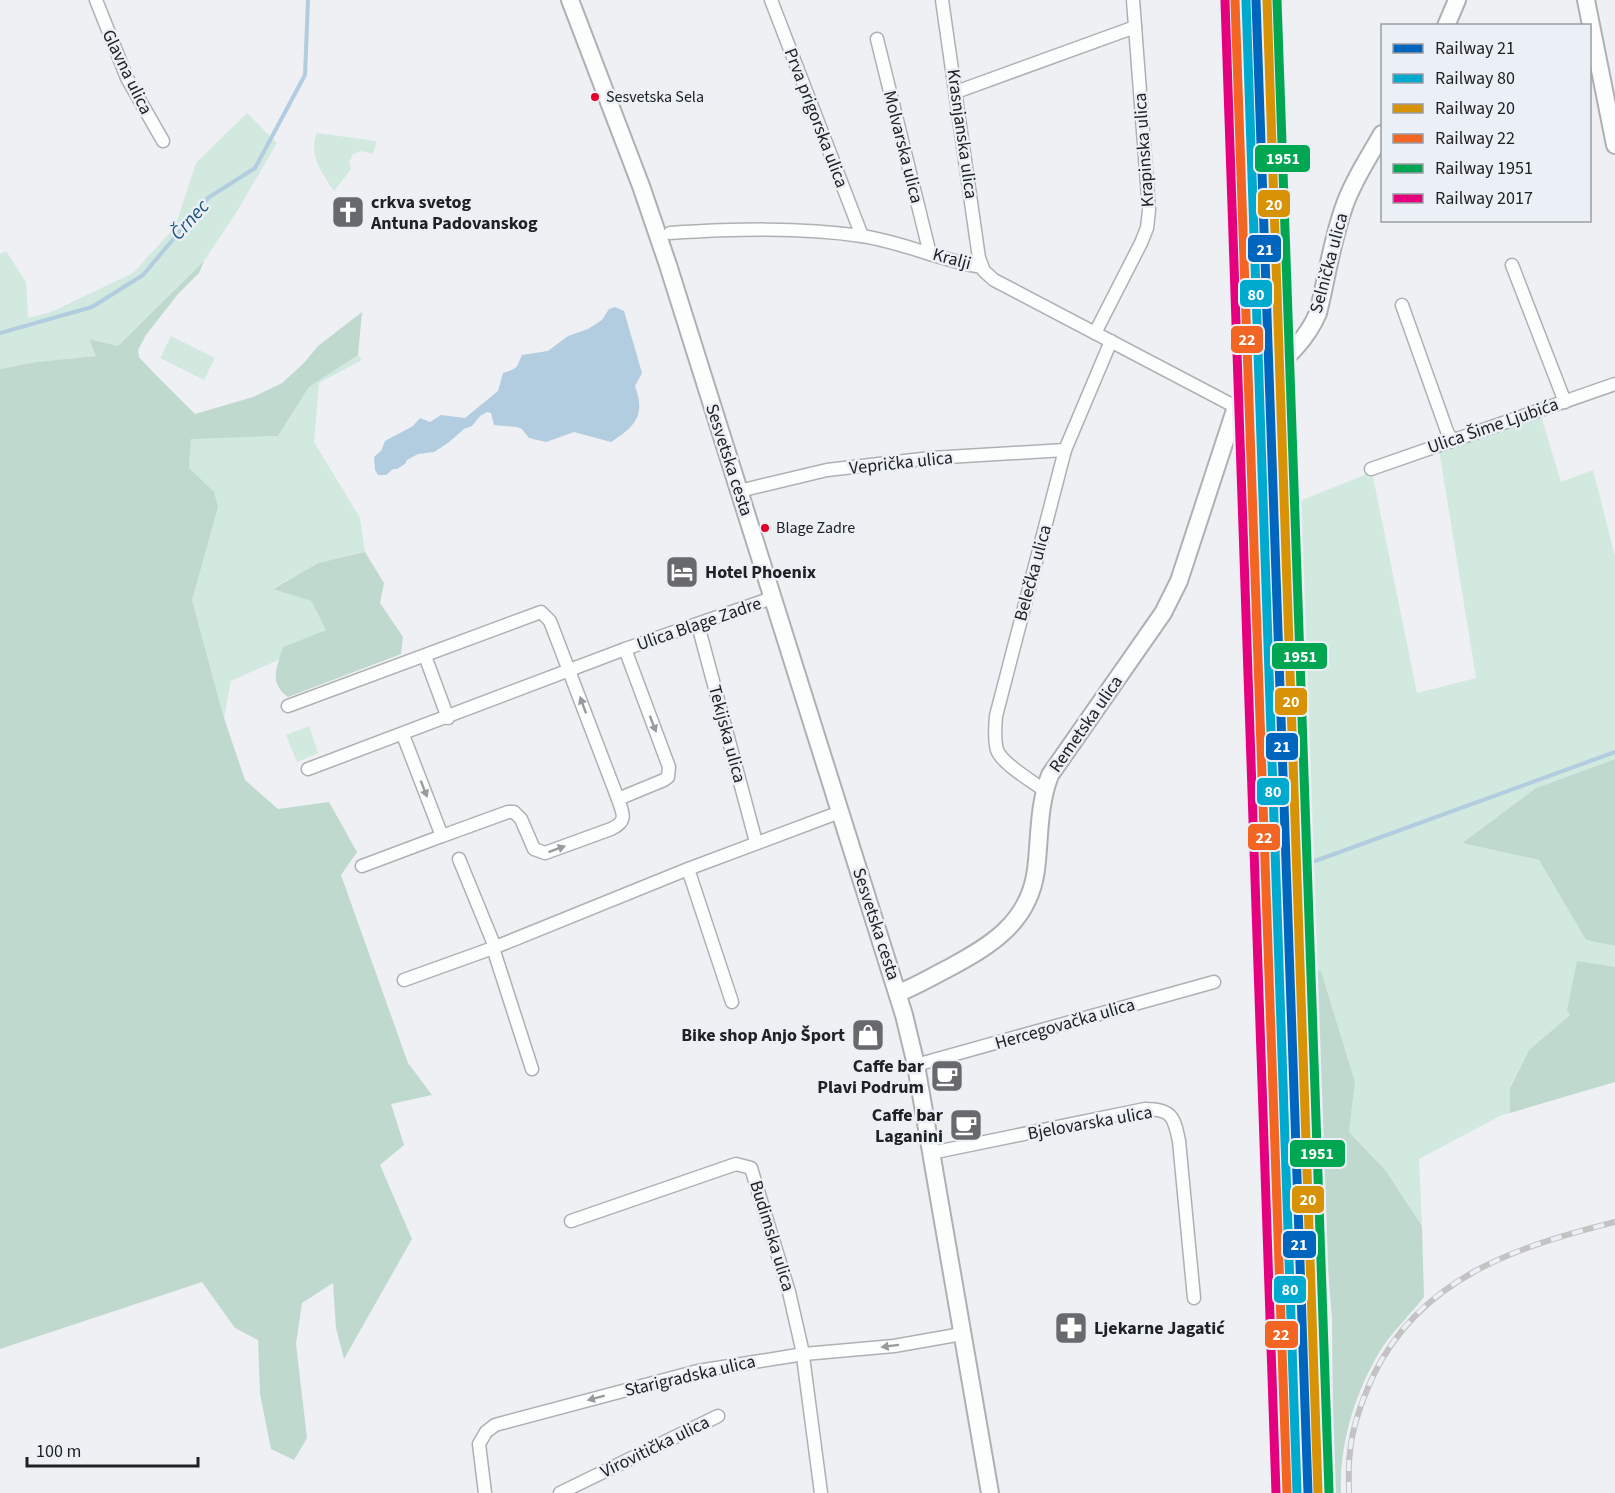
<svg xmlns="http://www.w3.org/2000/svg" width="1615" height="1493" font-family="'Source Sans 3',sans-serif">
<rect width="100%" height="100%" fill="#eef0f3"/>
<g fill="#d2e9df">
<polygon points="247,113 277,143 236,213 204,261 118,346 89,339 97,356 36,362 0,369 0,254 6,251 26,282 28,318 51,312 133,273 175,227 196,163"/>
<path d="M317 133 376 141 375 148 372 154 362 151 353 154 349 162 351 169 334 191C322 173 308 155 317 133Z"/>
<polygon points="171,336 215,358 204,380 160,358"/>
<polygon points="358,355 362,360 319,383 314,442 360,518 365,552 318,563 273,588 311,601 326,630 283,647 280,659 231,681 224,718 192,600 198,573 189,468 191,438 278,436 309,387"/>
<polygon points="1541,416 1561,482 1593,470 1615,556 1615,759 1536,788 1462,843 1539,860 1586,940 1615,946 1615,967 1577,962 1570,1015 1529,1050 1510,1087 1510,1113 1502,1115 1419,1159 1422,1226 1386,1171 1349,1132 1355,1082 1321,971 1305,967 1304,792 1294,629 1292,575 1293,504 1295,498 1302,500 1372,472 1417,693 1476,678 1439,450"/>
<polygon points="309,726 318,753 297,762 286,735"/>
</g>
<g fill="#c0d9ce">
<polygon points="204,261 199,273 178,294 146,335 138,350 139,357 154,373 195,414 253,397 282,383 304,363 318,346 362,312 358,355 309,387 278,436 191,439 189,468 214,492 218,507 192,600 224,718 245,780 278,809 329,802 357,852 341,875 408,1063 432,1095 391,1104 404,1145 380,1165 412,1239 344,1359 336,1328 333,1283 302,1303 296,1344 307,1438 294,1460 271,1449 260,1394 258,1340 235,1328 202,1282 0,1349 0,369 36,362 96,356 89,339 118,346"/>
<path d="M365 552 384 583 380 603 403 637 401 654 288 697C268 682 277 668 283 647L326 630 311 601 273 589 318 563Z"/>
<polygon points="1615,759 1615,946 1586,940 1539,860 1462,843 1536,788"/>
<polygon points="1577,961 1615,967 1615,1082 1510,1113 1510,1088 1529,1050 1570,1015 1567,1010"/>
<path d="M1305 967 1321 971 1355 1082 1349 1132 1386 1171 1422 1226 1424 1297C1410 1315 1392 1332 1380 1351 1355 1393 1339 1444 1341 1493H1335L1334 1467 1326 1451 1333 1429 1332 1318 1325 1236 1313 1210Z"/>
</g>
<path fill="#b2cce0" d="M615 307 624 311 642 373 635 386C646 415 635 427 611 442L574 432 546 442 529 438 522 429 517 427 494 425 491 413 487 412 480 416 472 426 464 429 448 443 434 452 418 454 407 460 405 464 397 469H393L386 475H378L375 470 374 457 381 451 385 441 413 426 420 418 430 422 441 415 465 418 498 391 503 373C519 368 516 368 522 355L548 351 568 336 588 329 602 320 609 309Z"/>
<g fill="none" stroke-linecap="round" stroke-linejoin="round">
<g stroke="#b2cce0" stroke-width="4">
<polyline points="0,333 92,307 143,275 208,198 255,168 305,75 308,0"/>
<polyline points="1304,865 1615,752"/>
<polyline points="1289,866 1296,866"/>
<polyline points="1263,870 1274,868"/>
</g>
<g stroke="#aeb0b3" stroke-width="15">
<g id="street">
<polyline points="96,0 127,78 163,141"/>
<polyline points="771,0 862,236"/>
<polyline points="942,0 979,258 984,271 994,280 1236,407"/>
<polyline points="877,39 930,254"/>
<polyline points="956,92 1135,27"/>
<path d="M670 233C734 229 798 227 862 236 903 242 941 261 982 267"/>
<polyline points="1512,265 1565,402"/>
<polyline points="1402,305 1448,434 1453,439"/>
<polyline points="1095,333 1141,243 1147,228 1149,210 1133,0"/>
<polyline points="1371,469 1615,384"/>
<polyline points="739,491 827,470 931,458 1065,450"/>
<polyline points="698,625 756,842"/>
<polyline points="425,656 448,718"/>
<path d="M288 706 541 612 550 621 618 799C623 814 628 821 611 829L545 853 534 849 521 819 514 812H508L442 836 403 735"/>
<polyline points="308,769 625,649 772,598"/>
<path d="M1044 790C1032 781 1002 764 997 750 994 739 995 727 996 716L1065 450 1111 341"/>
<polyline points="618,799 664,780 668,777 669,767 625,649"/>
<polyline points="459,859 495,947"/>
<polyline points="362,866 442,836"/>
<polyline points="688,869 732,1002"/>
<polyline points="493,948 532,1069"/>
<polyline points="404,980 493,948 688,869 840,812"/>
<polyline points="916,1065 1214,982"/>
<path d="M931 1153 1145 1109C1172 1109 1174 1117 1179 1141L1194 1298"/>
<polyline points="571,1221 736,1164 751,1168 789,1292 802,1349 821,1493"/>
<polyline points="485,1493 479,1444 486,1432 495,1425 698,1371 804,1354 894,1346 962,1334"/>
<polyline points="560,1493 718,1416"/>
</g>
</g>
<g stroke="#aeb0b3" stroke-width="20">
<g id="secondary">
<polyline points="570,0 641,186 668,265 904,1015 916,1065 990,1493"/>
<polyline points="1586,0 1615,145"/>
<polyline points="1446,26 1457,0"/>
<path d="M898 993C915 987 931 977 947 969 990 946 1029 923 1036 870 1040 838 1038 806 1050 775L1163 613 1179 581 1236 407C1243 396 1253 388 1263 379 1285 359 1306 341 1318 313 1327 277 1332 239 1345 204 1354 179 1369 157 1382 134"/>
</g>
</g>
<use href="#street" stroke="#fcfdfd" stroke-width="12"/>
<use href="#secondary" stroke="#fcfdfd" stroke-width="16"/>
<g stroke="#c3c3c3" stroke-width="6">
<path id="rail" d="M1349 1493C1349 1479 1348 1466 1350 1452 1352 1426 1363 1398 1374 1374 1422 1277 1516 1247 1615 1222"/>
</g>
<use href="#rail" stroke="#ebeff6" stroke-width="4" stroke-dasharray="11" stroke-linecap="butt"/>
<g stroke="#ebeff6" stroke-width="14">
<polyline id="rail-1" points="1256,0 1308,1493"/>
</g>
<g stroke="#ebeff6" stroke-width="14">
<polyline id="rail-2" points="1246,0 1297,1493"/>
</g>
<g stroke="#ebeff6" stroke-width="14">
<polyline id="rail-3" points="1267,0 1318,1493"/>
</g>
<g stroke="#ebeff6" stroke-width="14">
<polyline id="rail-4" points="1235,1 1287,1493"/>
</g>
<g stroke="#ebeff6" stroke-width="14">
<polyline id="rail-5" points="1277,0 1329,1492"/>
</g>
<g stroke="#ebeff6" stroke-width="14">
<polyline id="rail-6" points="1225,1 1276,1493"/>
</g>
<use href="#rail-1" stroke="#0065bd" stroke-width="9"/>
<use href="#rail-2" stroke="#00a9ce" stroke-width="9"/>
<use href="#rail-3" stroke="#d79205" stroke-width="9"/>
<use href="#rail-4" stroke="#f26522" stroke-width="9"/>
<use href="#rail-5" stroke="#00a651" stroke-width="9"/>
<use href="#rail-6" stroke="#e5007d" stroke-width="9"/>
</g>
<defs><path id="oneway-solid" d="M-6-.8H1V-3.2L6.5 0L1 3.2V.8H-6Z" transform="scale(1.5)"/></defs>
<g fill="#999a9b">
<use href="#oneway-solid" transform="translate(583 705) rotate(-110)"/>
<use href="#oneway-solid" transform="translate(653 724) rotate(69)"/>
<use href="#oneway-solid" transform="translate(424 789) rotate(69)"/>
<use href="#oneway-solid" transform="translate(557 849) rotate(-20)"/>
<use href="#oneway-solid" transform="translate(890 1346) rotate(173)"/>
<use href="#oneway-solid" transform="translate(596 1398) rotate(165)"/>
</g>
<defs>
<g id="church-square" transform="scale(1.725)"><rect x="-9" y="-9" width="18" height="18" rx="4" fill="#68696c" stroke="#ebeff6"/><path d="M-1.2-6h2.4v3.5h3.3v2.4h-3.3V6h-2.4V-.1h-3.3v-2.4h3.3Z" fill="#fff"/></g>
<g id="hotel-square" transform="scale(1.725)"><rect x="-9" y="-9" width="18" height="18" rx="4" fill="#68696c" stroke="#ebeff6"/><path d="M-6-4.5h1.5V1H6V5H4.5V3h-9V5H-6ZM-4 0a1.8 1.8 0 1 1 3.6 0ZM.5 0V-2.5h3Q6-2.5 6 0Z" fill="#fff"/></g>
<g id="shop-square" transform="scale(1.725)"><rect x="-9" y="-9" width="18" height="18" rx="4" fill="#68696c" stroke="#ebeff6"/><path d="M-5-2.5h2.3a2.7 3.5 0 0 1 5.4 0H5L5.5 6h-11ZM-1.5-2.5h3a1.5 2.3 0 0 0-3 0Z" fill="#fff"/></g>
<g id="cafe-square" transform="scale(1.725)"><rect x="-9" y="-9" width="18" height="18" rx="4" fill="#68696c" stroke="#ebeff6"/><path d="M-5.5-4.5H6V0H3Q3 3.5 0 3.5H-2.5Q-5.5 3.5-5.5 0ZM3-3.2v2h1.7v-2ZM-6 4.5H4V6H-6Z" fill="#fff"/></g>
<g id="pharmacy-square" transform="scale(1.725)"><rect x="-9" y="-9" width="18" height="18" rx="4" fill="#68696c" stroke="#ebeff6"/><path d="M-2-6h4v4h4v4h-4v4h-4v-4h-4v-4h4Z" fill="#fff"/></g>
</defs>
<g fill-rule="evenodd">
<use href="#church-square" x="348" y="212"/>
<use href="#hotel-square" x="682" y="572"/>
<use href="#shop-square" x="868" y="1035"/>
<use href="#cafe-square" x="947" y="1076"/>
<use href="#cafe-square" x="966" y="1125"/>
<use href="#pharmacy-square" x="1071" y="1328"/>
</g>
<g fill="#e4002b" stroke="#ebeff6" stroke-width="2">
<circle cx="595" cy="97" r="5"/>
<circle cx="765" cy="528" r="5"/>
</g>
<g text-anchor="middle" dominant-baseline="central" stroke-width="5" stroke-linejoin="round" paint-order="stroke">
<g font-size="16" fill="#202124" stroke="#ebeff6" text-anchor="start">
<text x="606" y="97">Sesvetska Sela</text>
<text x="776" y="528">Blage Zadre</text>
</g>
<g font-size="18" fill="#202124" stroke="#ebeff6">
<text transform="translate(127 72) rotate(64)">Glavna ulica</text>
<text transform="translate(816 118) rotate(69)">Prva prigorska ulica</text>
<text transform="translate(962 134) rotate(82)">Krasnjanska ulica</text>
<text transform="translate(903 147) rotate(76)">Molvarska ulica</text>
<text transform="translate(1144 150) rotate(-94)">Krapinska ulica</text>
<text transform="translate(952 259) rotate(15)">Kralji</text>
<text transform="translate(1329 263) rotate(-75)">Selnička ulica</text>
<text transform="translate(1493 426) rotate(-19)">Ulica Šime Ljubića</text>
<text transform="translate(729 460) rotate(72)">Sesvetska cesta</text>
<text transform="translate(901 463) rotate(-6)">Veprička ulica</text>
<text transform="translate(1033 573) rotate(-75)">Belečka ulica</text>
<text transform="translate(699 624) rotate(-19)">Ulica Blage Zadre</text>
<text transform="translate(1086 724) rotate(-55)">Remetska ulica</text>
<text transform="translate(727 734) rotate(75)">Tekijska ulica</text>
<text transform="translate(876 924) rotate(72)">Sesvetska cesta</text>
<text transform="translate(1065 1024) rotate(-16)">Hercegovačka ulica</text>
<text transform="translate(1090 1123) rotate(-10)">Bjelovarska ulica</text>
<text transform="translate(772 1236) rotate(73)">Budimska ulica</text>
<text transform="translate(690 1376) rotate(-13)">Starigradska ulica</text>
<text transform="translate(655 1447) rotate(-26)">Virovitička ulica</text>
</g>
<g font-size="18" font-weight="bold" fill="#202124" stroke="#ebeff6" text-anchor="start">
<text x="371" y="202">crkva svetog<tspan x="371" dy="21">Antuna Padovanskog</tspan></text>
<text x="705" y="572">Hotel Phoenix</text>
<text x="845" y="1035" text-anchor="end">Bike shop Anjo Šport</text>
<text x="924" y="1066" text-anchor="end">Caffe bar<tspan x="924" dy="21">Plavi Podrum</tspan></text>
<text x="943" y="1115" text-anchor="end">Caffe bar<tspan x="943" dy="21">Laganini</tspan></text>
<text x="1094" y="1328">Ljekarne Jagatić</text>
</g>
<g font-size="20" font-style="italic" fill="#1e567c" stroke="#ebeff6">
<text transform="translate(190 220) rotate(-48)">Črnec</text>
</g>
</g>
<g stroke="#ebeff6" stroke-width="2">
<rect x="1254" y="144" width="57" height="29" rx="6" fill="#00a651"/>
<rect x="1257" y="189" width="34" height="29" rx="6" fill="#d79205"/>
<rect x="1247" y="234" width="35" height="29" rx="6" fill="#0065bd"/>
<rect x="1239" y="279" width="34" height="29" rx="6" fill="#00a9ce"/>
<rect x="1230" y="325" width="34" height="29" rx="6" fill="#f26522"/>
<rect x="1271" y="642" width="57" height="28" rx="6" fill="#00a651"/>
<rect x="1274" y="687" width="34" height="29" rx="6" fill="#d79205"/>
<rect x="1265" y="732" width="34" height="29" rx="6" fill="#0065bd"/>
<rect x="1256" y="777" width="34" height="29" rx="6" fill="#00a9ce"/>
<rect x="1247" y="823" width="34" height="28" rx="6" fill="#f26522"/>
<rect x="1289" y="1139" width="57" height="29" rx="6" fill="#00a651"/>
<rect x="1291" y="1185" width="34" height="29" rx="6" fill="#d79205"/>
<rect x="1282" y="1230" width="35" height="29" rx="6" fill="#0065bd"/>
<rect x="1273" y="1275" width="34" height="29" rx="6" fill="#00a9ce"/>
<rect x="1264" y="1320" width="35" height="29" rx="6" fill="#f26522"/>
</g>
<g font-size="16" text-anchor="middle" font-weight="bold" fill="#fff">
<text x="1283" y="164">1951</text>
<text x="1274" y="210">20</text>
<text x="1265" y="255">21</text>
<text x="1256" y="300">80</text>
<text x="1247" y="345">22</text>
<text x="1300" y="662">1951</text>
<text x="1291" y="707">20</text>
<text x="1282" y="752">21</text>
<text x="1273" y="797">80</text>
<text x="1264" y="843">22</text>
<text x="1317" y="1159">1951</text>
<text x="1308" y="1205">20</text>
<text x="1299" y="1250">21</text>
<text x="1290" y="1295">80</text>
<text x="1281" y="1340">22</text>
</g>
<rect x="1381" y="24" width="210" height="198" fill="#ebeff6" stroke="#9a9da2" stroke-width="1.5"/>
<rect x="1393" y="44" width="30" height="9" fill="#0065bd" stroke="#9a9da2" stroke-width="1.5"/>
<text x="1435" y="54" font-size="18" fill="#202124">Railway 21</text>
<rect x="1393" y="74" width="30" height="9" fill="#00a9ce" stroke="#9a9da2" stroke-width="1.5"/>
<text x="1435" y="84" font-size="18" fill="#202124">Railway 80</text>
<rect x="1393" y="104" width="30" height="9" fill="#d79205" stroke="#9a9da2" stroke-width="1.5"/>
<text x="1435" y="114" font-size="18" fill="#202124">Railway 20</text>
<rect x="1393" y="134" width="30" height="9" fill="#f26522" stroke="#9a9da2" stroke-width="1.5"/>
<text x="1435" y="144" font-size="18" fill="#202124">Railway 22</text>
<rect x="1393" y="164" width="30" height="9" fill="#00a651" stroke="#9a9da2" stroke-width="1.5"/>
<text x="1435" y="174" font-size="18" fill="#202124">Railway 1951</text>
<rect x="1393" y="194" width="30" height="9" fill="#e5007d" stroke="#9a9da2" stroke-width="1.5"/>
<text x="1435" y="204" font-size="18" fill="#202124">Railway 2017</text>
<path d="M27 1457v9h171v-9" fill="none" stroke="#202124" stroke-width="3"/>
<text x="36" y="1457" font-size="18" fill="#202124" stroke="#ebeff6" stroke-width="4.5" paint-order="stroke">100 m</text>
</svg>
